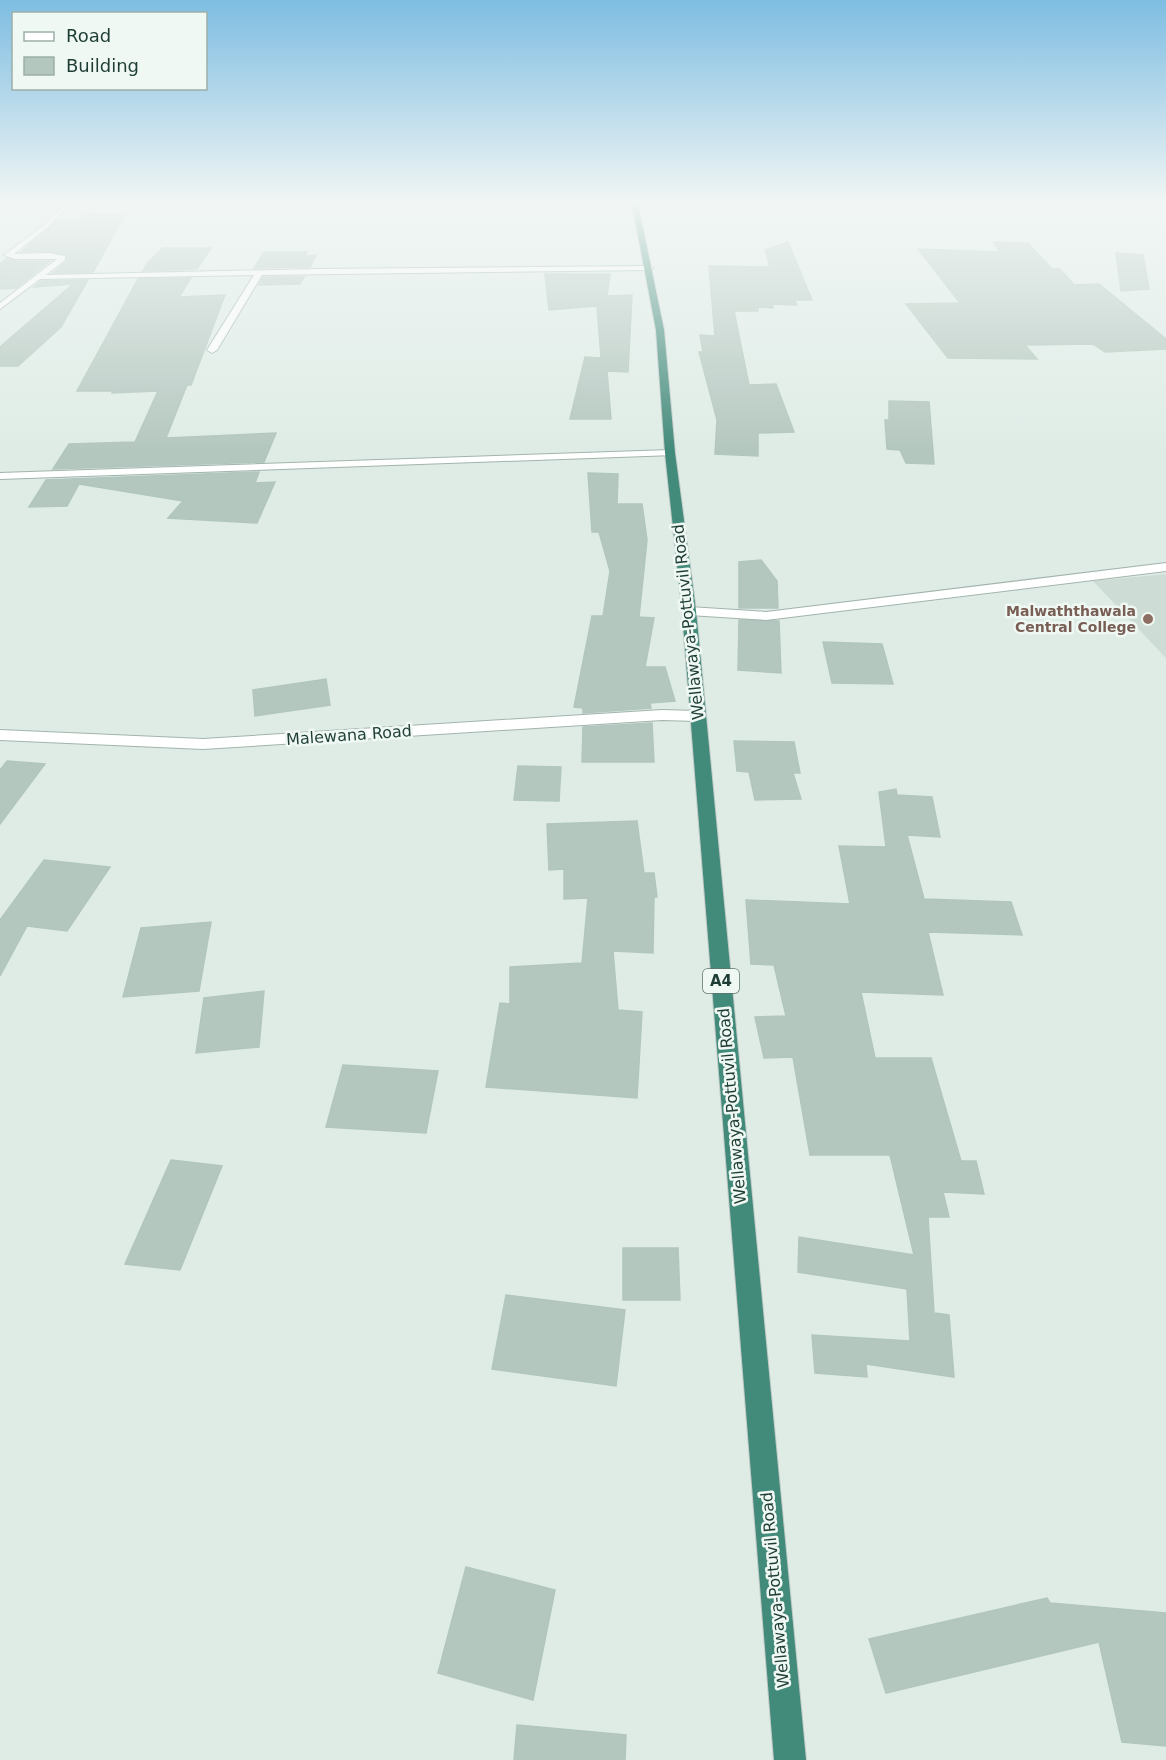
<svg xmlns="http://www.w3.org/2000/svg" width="1166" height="1760" font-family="'DejaVu Sans',sans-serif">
<rect width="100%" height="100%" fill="#dfece6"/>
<polygon fill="#cddcd5" points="1166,574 1166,658 1093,581"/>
<g fill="#b4c7bf" stroke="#b1c6bd" stroke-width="1.5">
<polygon points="84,214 125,215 93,272 53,273 66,262 67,255 49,251 21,252 58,220 80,220"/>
<polygon points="788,242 812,300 795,300 797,305 772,304 773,308 758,307 758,311 734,311 749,385 776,384 794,432 758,433 758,456 715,454 717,420 699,352 703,352 700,335 715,336 709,266 770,267 765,250"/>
<polygon points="994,242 1028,243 1052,269 1060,269 1074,285 1099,284 1166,339 1166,349 1105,352 1093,344 1025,345 1037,359 948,358 906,304 960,303 918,249 999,252"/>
<polygon points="163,248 211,248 197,269 143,271 148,262"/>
<polygon points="264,252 307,252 305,256 316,255 310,267 254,268"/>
<polygon points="1116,253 1143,255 1149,289 1121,291"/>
<polygon points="7,258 15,261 50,261 16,288 0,289 0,264"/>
<polygon points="545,274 610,274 607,296 632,295 628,372 607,371 611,419 570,419 585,357 601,358 597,306 549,310"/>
<polygon points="263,277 304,277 300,284 259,285"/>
<polygon points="191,278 179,297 225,295 191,385 187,385 166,438 276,433 264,462 53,469 69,444 135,442 158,391 112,393 113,391 77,391 138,279"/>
<polygon points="88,280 61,327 18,366 0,366 0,347 73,284 34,287 41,281"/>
<polygon points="889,401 929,402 934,464 906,463 900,450 887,449 885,420 889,420"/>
<polygon points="259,472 255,483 275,482 257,523 168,518 183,501 79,484 67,506 29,507 46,480"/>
<polygon points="588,473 618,474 617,504 642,504 647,540 639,617 654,618 645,667 665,667 675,701 650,703 651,708 583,713 583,708 574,707 592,616 603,616 610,571 599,532 592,532"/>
<polygon points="761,560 777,581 778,608 739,608 739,562"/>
<polygon points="739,620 779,621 781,673 738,670"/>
<polygon points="823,642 882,644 893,684 832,683"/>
<polygon points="326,679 330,705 255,716 253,690"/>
<polygon points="652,723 654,762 582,762 583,727"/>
<polygon points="734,741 794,742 800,773 793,773 801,799 755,800 749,772 737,771"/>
<polygon points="7,761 45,764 0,824 0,770"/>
<polygon points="518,766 561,767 559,801 514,800"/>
<polygon points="896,789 897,795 932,797 940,837 907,835 924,899 1011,902 1022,935 928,932 943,995 861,992 875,1058 931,1058 961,1161 976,1161 984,1194 943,1192 949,1217 928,1217 934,1313 949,1315 954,1377 866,1364 867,1377 815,1373 812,1335 910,1341 907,1289 798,1272 799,1237 914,1255 890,1155 810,1155 793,1057 764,1058 755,1017 786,1016 774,965 751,964 746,900 850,904 839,846 886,847 879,792"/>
<polygon points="637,821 644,873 654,873 657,897 654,897 653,953 613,951 618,1010 642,1012 637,1098 486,1087 500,1003 510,1004 510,967 582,963 588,898 564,899 564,869 549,870 547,824"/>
<polygon points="44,860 110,867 67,931 27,926 0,976 0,920"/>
<polygon points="211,922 199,991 123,997 141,928"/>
<polygon points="264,991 259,1047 196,1053 204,998"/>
<polygon points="343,1065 438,1071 426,1133 326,1127"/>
<polygon points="171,1160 222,1166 180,1270 125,1264"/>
<polygon points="623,1248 678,1248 680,1300 623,1300"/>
<polygon points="506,1295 625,1310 616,1386 492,1369"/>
<polygon points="466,1567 555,1590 533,1700 438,1673"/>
<polygon points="1047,1598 1050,1603 1166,1613 1166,1746 1122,1742 1099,1642 886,1693 869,1639"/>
<polygon points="517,1725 626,1735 625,1760 514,1760"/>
</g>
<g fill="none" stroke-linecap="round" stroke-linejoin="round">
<g stroke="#a1b4ad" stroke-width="2">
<g id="minor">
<polygon points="64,204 71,204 48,227 14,254 49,253 65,256 65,260 46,275 318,269 649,266 653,268 649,270 262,275 217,350 212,353 207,350 254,275 40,279 0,309 0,303 57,259 15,259 4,255 44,225"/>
<polygon points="670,450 675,453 674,455 0,479 0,473"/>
<polygon points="1166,563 1166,571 766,620 689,615 682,611 689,607 766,612"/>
</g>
</g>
<g stroke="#a1b4ad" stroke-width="2">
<polygon id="tertiary" points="662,710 697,711 705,716 697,721 662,720 203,749 0,740 0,730 203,739"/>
</g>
<g stroke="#c0c9c6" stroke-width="2">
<polygon id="trunk" points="632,204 638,204 664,330 675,453 696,611 806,1760 774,1760 682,611 665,453 656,330"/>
</g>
<use href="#minor" fill="#fff" fill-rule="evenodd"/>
<use href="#tertiary" fill="#fff" fill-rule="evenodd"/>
<use href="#trunk" fill="#428a7a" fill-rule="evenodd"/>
</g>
<linearGradient id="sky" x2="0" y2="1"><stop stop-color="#7ebde2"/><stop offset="0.45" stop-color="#f1f6f4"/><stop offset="1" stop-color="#f1f6f4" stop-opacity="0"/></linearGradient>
<rect width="1166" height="451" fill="url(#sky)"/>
<circle fill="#8d6e63" stroke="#f0f8f4" stroke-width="2" cx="1148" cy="619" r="6"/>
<g text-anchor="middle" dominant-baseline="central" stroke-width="5" stroke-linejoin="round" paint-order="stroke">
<g font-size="14" font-weight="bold" fill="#785e54" stroke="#f0f8f4" text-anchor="end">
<text x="1136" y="611">Malwaththawala<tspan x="1136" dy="16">Central College</tspan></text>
</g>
<rect fill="#f0f8f4" stroke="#5d766e" stroke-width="1.5" x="703" y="969" width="36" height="24" rx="4.5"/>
<g font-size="15" font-weight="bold" fill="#1e3e35">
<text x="721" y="981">A4</text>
</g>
<g font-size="16" fill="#1e3e35" stroke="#f0f8f4">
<text transform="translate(688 622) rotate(-96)">Wellawaya-Pottuvil Road</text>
<text transform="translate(349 735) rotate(-4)">Malewana Road</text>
<text transform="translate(732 1106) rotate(-95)">Wellawaya-Pottuvil Road</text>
<text transform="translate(775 1590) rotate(-95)">Wellawaya-Pottuvil Road</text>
</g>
</g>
<rect x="12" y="12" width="195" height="78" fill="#f0f8f4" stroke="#9caea8" stroke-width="1.5"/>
<rect x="24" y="32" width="30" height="9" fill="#ffffff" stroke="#9caea8" stroke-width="1.5"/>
<text x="66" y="42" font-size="18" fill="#1e3e35">Road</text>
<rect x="24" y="57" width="30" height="18" fill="#b4c7bf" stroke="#9caea8" stroke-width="1.5"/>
<text x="66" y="72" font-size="18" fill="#1e3e35">Building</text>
</svg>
